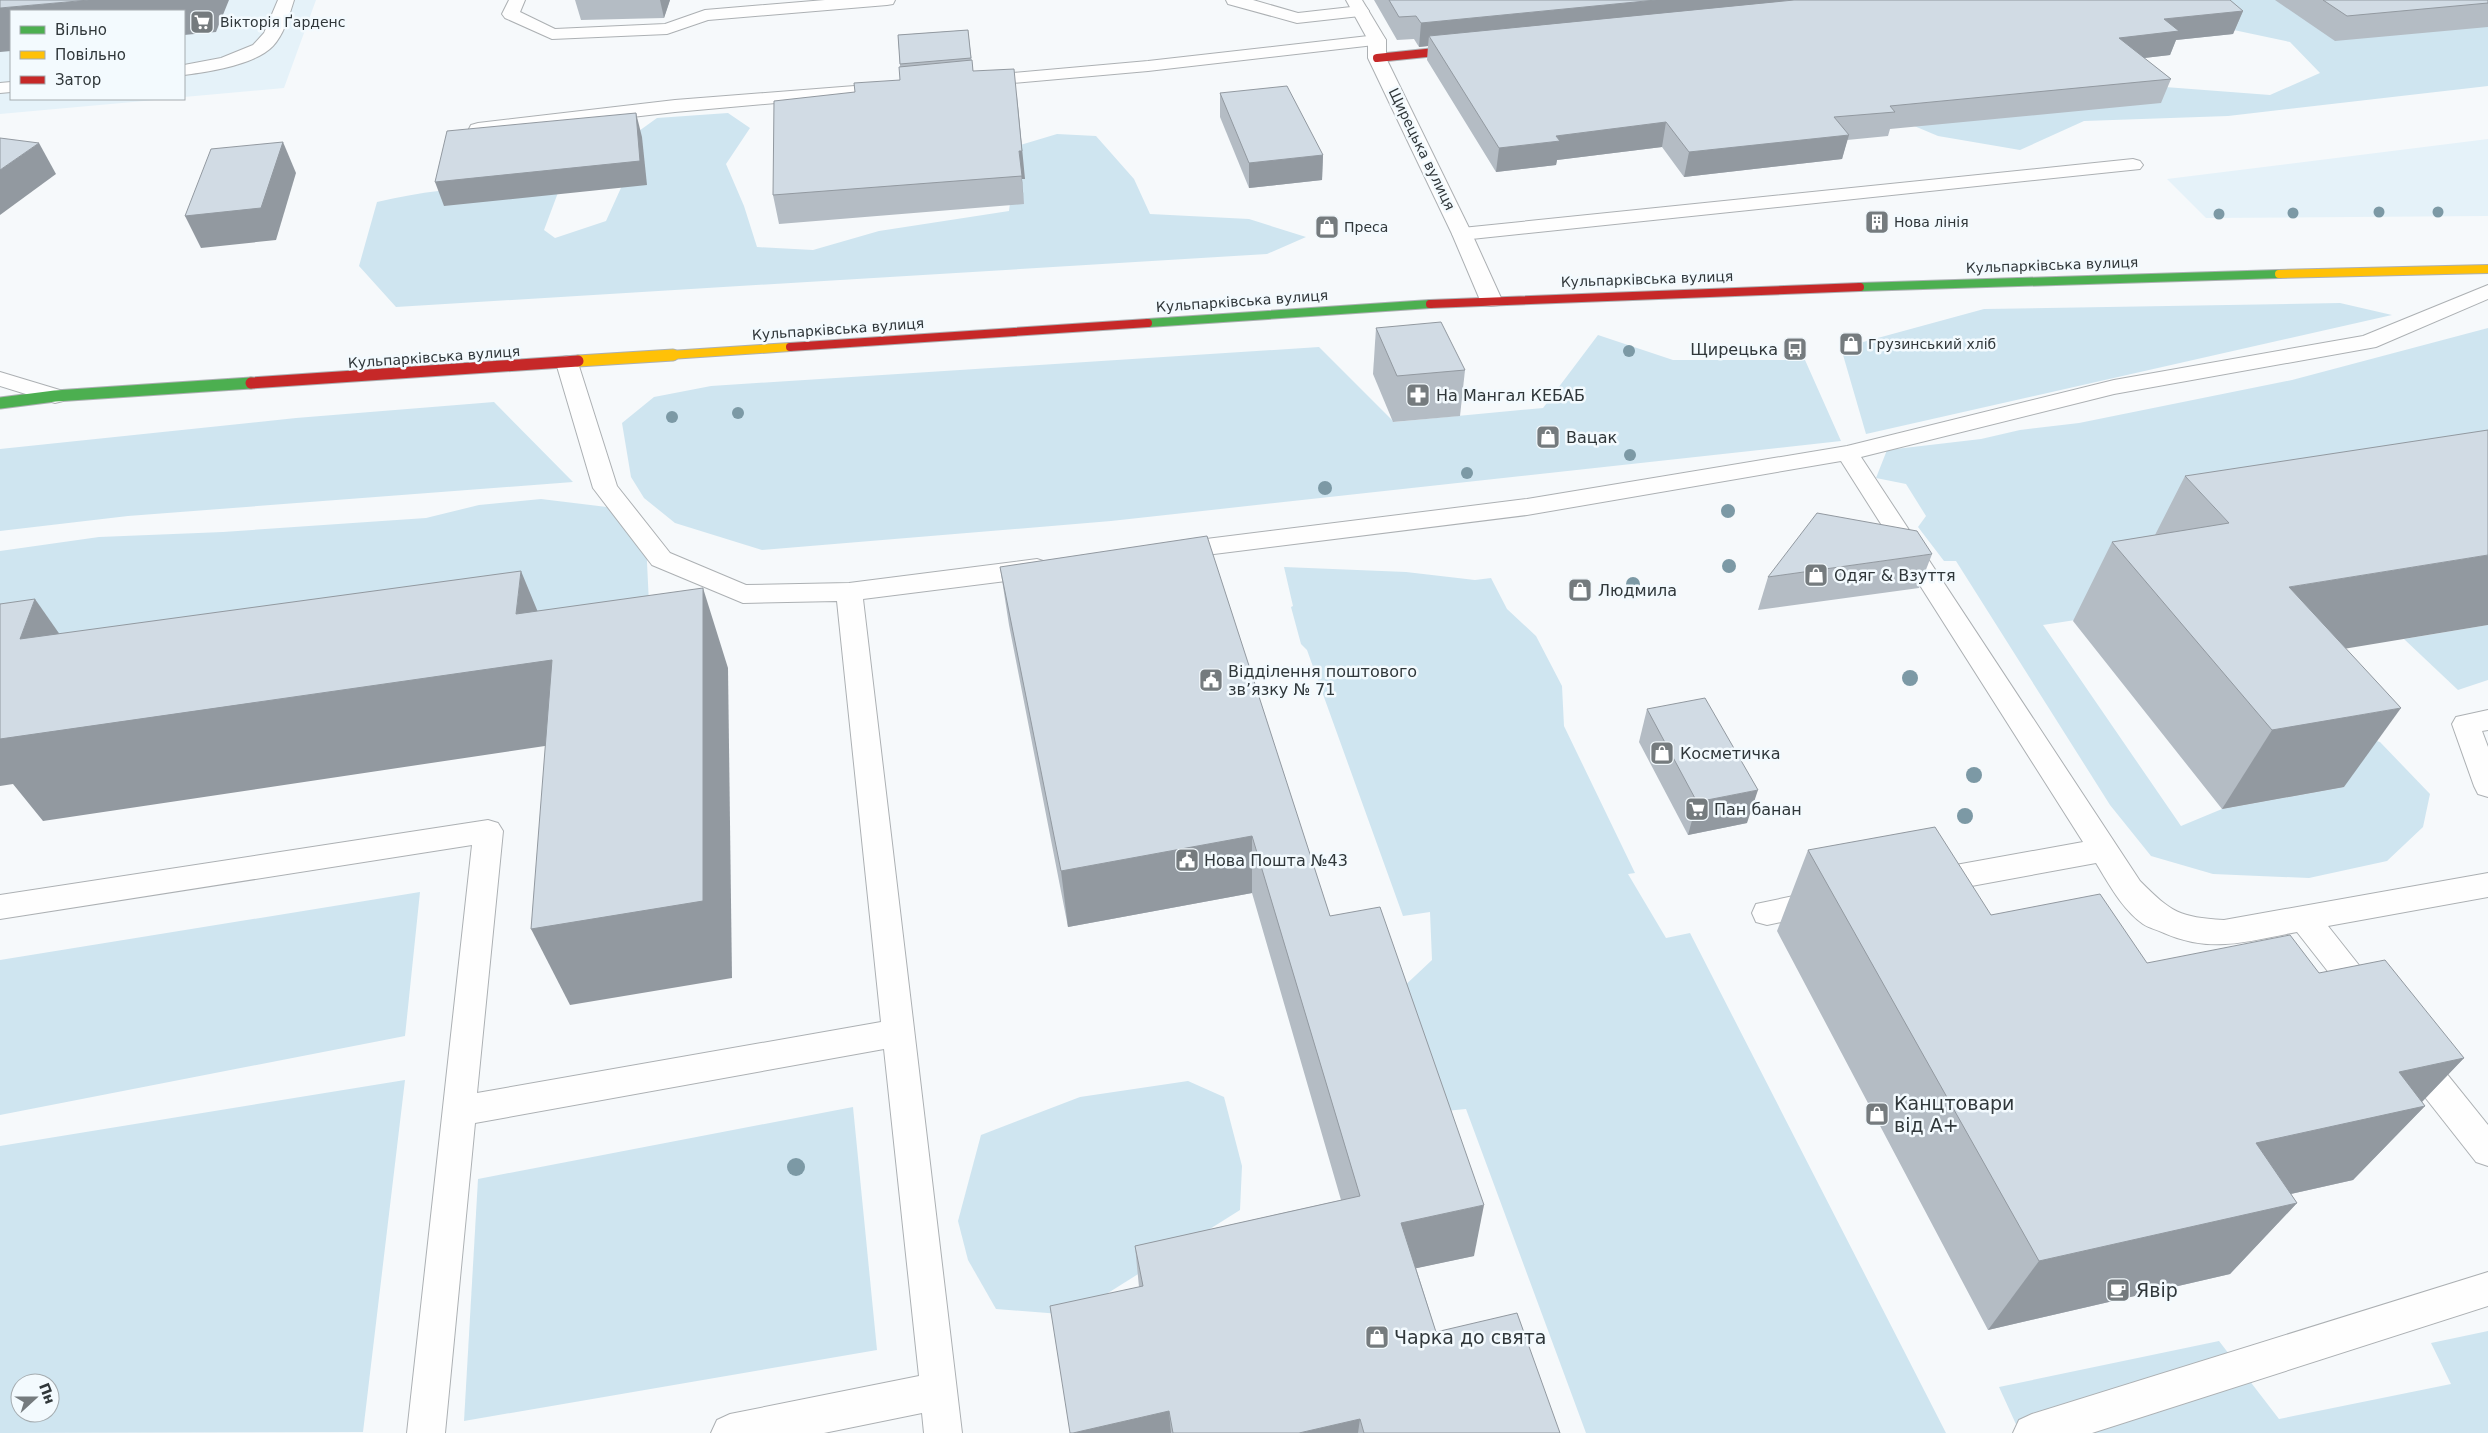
<svg xmlns="http://www.w3.org/2000/svg" width="2488" height="1433" font-family="'DejaVu Sans',sans-serif">
<rect width="100%" height="100%" fill="#f6f9fb"/>
<g fill="#e5f2f9">
<polygon points="0,0 316,0 284,88 184,97 184,11 11,11 11,99 166,99 0,114"/>
<polygon points="2488,139 2488,216 2206,218 2167,179"/>
</g>
<g fill="#cfe5f0" fill-rule="evenodd">
<polygon points="2092,0 2442,0 2488,12 2488,86 2228,116 2084,121 2020,150 1938,136 1900,120 2165,87 2270,95 2320,73 2290,42"/>
<path d="M728 113 750 128 726 164 744 206 757 247 813 250 879 231 1009 211 1017 146 1057 134 1096 136 1134 179 1150 214 1249 219 1306 237 1267 254 396 307 359 266 377 202C438 188 497 183 559 190L544 230 555 238 606 221 625 179 632 136 657 118Z"/>
<polygon points="2340,303 2392,315 1866,434 1841,348 1984,309"/>
<polygon points="2488,328 2488,501 2185,603 2043,625 2181,826 2222,809 2344,787 2351,733 2380,742 2430,794 2423,827 2387,861 2309,878 2213,874 2151,856 2110,805 1956,561 1944,561 1918,527 1926,516 1906,484 1876,478 1887,450 1981,439 2020,430 2079,423 2292,380"/>
<polygon points="1598,335 1673,360 1805,360 1841,441 1111,521 762,550 675,523 644,498 631,477 622,423 654,397 711,386 1319,347 1394,422 1543,408"/>
<polygon points="494,402 573,482 128,516 0,531 0,449 296,418"/>
<polygon points="541,499 615,508 646,541 649,604 0,692 0,551 99,537 223,532 426,518 479,505"/>
<polygon points="1284,567 1406,572 1475,580 1491,578 1507,609 1536,636 1562,686 1564,726 1635,873 1628,874 1666,938 1690,933 1946,1433 1586,1433 1466,1109 1415,1114 1399,991 1432,960 1430,912 1403,916 1307,650 1301,644 1291,607 1293,606"/>
<polygon points="2488,625 2488,680 2458,690 2404,639"/>
<polygon points="420,892 405,1036 0,1115 0,960"/>
<path d="M405 1080 363 1432 0 1433V1146ZM20 1383H50V1413H20Z"/>
<polygon points="1188,1081 1224,1097 1242,1166 1240,1210 1073,1315 996,1309 968,1260 958,1221 981,1135 1080,1097"/>
<polygon points="853,1107 877,1350 464,1421 478,1179"/>
<polygon points="2488,1331 2488,1433 2020,1433 1999,1387 2219,1341 2279,1419 2451,1384 2431,1343"/>
</g>
<g fill="none" stroke-linecap="round" stroke-linejoin="round">
<g stroke="#acb0b3" stroke-width="2">
<g id="lane">
<path d="M278 0H294C289 16 284 34 273 46 255 65 208 72 184 75V65L221 58 253 45 264 33Z"/>
<polygon points="509,0 525,0 520,12 555,29 665,24 705,10 825,0 895,0 893,4 887,5 708,20 667,34 552,39 505,18 502,14"/>
<polygon points="1226,0 1253,0 1298,13 1360,6 1366,7 1369,11 1366,15 1360,16 1297,23 1228,4"/>
<polygon points="1377,35 1383,36 1386,40 1383,44 1148,71 978,86 972,85 969,81 972,77 978,76 1148,61"/>
<polygon points="11,82 11,92 0,93 0,83"/>
<polygon points="893,83 899,84 902,88 899,92 675,112 478,135 471,133 469,129 471,125 478,123 675,100"/>
<polygon points="2133,159 2140,161 2143,165 2140,169 1462,240 1455,238 1452,234 1455,230 1462,228"/>
<path d="M2488 285V299L2376 347 2114 394 1861 457 2140 881C2172 913 2179 917 2224 920L2488 873V897L2328 926 2377 988 2382 997 2377 1006 2366 1010 2355 1006 2297 932C2248 941 2212 954 2164 933 2158 930 2149 928 2143 924 2122 909 2109 884 2096 863L1928 894 1917 890 1913 882 1917 874 1928 870 2083 842 1841 461 1527 515 1174 559 1165 557 1161 551 1165 545 1174 543 1527 499 1847 446 2114 380 2363 336Z"/>
<polygon points="567,356 575,358 578,363 617,486 670,553 746,585 849,583 1037,559 1046,562 1050,568 1046,574 1037,577 863,599 962,1433 924,1433 922,1413 824,1433 711,1433 717,1420 730,1414 919,1376 884,1049 475,1123 445,1433 407,1433 472,845 0,919 0,895 488,820 498,823 503,831 477,1093 881,1022 837,601 743,603 652,565 593,488 556,363 559,358"/>
<polygon points="0,372 63,391 66,396 63,401 55,403 0,386"/>
<polygon points="2488,710 2488,730 2482,731 2488,747 2488,797 2478,794 2474,786 2452,724 2456,717"/>
<polygon points="1822,890 1833,893 1837,902 1833,911 1767,925 1756,922 1752,913 1756,904"/>
<polygon points="2414,1044 2426,1048 2488,1125 2488,1166 2476,1162 2402,1068 2398,1058 2402,1048"/>
<polygon points="2488,1272 2488,1306 2092,1433 2013,1433 2019,1420 2032,1414"/>
</g>
</g>
<g stroke="#acb0b3" stroke-width="2">
<polygon id="street" points="1346,0 1362,0 1386,40 1386,58 1472,234 1502,300 1499,305 1491,306 1483,305 1480,300 1452,234 1368,58 1368,40"/>
</g>
<g stroke="#acb0b3" stroke-width="10">
<g id="fast-far1">
<polyline points="1860,287 2279,274"/>
<polyline points="1148,323 1430,304"/>
</g>
</g>
<g stroke="#acb0b3" stroke-width="13">
<polyline id="fast" points="0,403 55,396 251,383"/>
</g>
<g stroke="#acb0b3" stroke-width="10">
<g id="slow-far1">
<polyline points="2279,274 2488,269"/>
<polyline points="655,356 790,347"/>
</g>
</g>
<g stroke="#acb0b3" stroke-width="13">
<polyline id="slow" points="578,361 673,355"/>
</g>
<g stroke="#acb0b3" stroke-width="10">
<g id="jam-far1">
<polyline points="1377,58 1465,49"/>
<polyline points="1430,304 1860,287"/>
<polyline points="790,347 1148,323"/>
</g>
</g>
<g stroke="#acb0b3" stroke-width="13">
<polyline id="jam" points="251,383 578,361"/>
</g>
<use href="#lane" fill="#fefefe" fill-rule="evenodd"/>
<use href="#street" fill="#fefefe" fill-rule="evenodd"/>
<use href="#fast-far1" stroke="#4caf50" stroke-width="8"/>
<use href="#fast" stroke="#4caf50" stroke-width="11"/>
<use href="#slow-far1" stroke="#ffc107" stroke-width="8"/>
<use href="#slow" stroke="#ffc107" stroke-width="11"/>
<use href="#jam-far1" stroke="#c62828" stroke-width="8"/>
<use href="#jam" stroke="#c62828" stroke-width="11"/>
</g>
<g fill="#7c99a5">
<circle cx="2379" cy="212" r="5.5"/>
<circle cx="2438" cy="212" r="5.5"/>
<circle cx="2293" cy="213" r="5.5"/>
<circle cx="2219" cy="214" r="5.5"/>
<circle cx="1629" cy="351" r="6"/>
<circle cx="738" cy="413" r="6"/>
<circle cx="672" cy="417" r="6"/>
<circle cx="1630" cy="455" r="6"/>
<circle cx="1467" cy="473" r="6"/>
<circle cx="1325" cy="488" r="7"/>
<circle cx="1728" cy="511" r="7"/>
<circle cx="1729" cy="566" r="7"/>
<circle cx="1633" cy="584" r="7"/>
<circle cx="1910" cy="678" r="8"/>
<circle cx="1974" cy="775" r="8"/>
<circle cx="1965" cy="816" r="8"/>
<circle cx="796" cy="1167" r="9"/>
</g>
<g fill="#b4bcc4">
<polygon points="575,0 670,0 664,18 581,20"/>
<polygon points="1374,0 2230,0 2243,11 2233,34 2176,40 2170,55 2144,58 2171,79 2161,103 1890,129 1888,136 1847,140 1842,159 1684,177 1662,147 1557,160 1556,165 1496,172 1427,60 1428,46 1419,47 1414,39 1397,40"/>
<polygon points="2275,0 2488,0 2488,27 2335,41"/>
<polygon points="968,30 973,71 1025,179 1022,179 1024,204 779,224 773,195 855,92 900,80 900,66 898,35"/>
<polygon points="1220,93 1323,155 1322,180 1249,188 1220,117"/>
<polygon points="1376,328 1465,370 1460,416 1393,422 1373,374"/>
<polygon points="2185,476 2346,649 2344,787 2222,809 2073,621 2112,542 2155,535"/>
<polygon points="1932,554 1919,588 1758,610 1768,577"/>
<polygon points="1000,567 1330,916 1474,1256 1416,1268 1436,1332 1560,1433 1070,1433 1139,1287 1135,1246 1341,1200 1252,893 1068,927 1009,625"/>
<polygon points="1647,709 1747,823 1688,835 1639,742"/>
<polygon points="1808,850 1991,915 2147,963 2319,973 2464,1058 2422,1102 2425,1106 2353,1180 2291,1194 2297,1203 2230,1274 1988,1330 1777,931"/>
</g>
<g fill="#9299a0">
<polygon points="89,0 229,0 216,32 184,35 184,11 11,11 11,51 0,52 0,8"/>
<polygon points="660,0 670,0 664,18"/>
<polygon points="1656,0 1880,0 1429,36 1428,46 1419,47 1421,23"/>
<polygon points="2243,11 2233,34 2176,40 2170,55 2110,62 2119,38 2164,19"/>
<polygon points="1017,96 1025,179 1022,179 1024,204 1019,151"/>
<polygon points="636,113 642,137 647,185 444,206 435,182"/>
<polygon points="1666,122 1662,147 1557,160 1556,165 1496,172 1499,148 1556,136"/>
<polygon points="1849,135 1842,159 1684,177 1689,152"/>
<polygon points="283,142 296,173 276,240 201,248 185,216"/>
<polygon points="39,143 56,174 0,215 0,170"/>
<polygon points="1323,155 1322,180 1249,188 1249,163"/>
<polygon points="2488,555 2488,625 2241,666 2289,587"/>
<polygon points="521,571 554,651 585,740 43,821 13,784 0,786 0,702 516,614"/>
<polygon points="703,588 728,668 732,978 570,1005 531,929"/>
<polygon points="35,599 91,679 20,639"/>
<polygon points="2401,708 2344,787 2222,809 2272,730"/>
<polygon points="1758,790 1747,823 1688,835 1697,802"/>
<polygon points="1252,836 1252,893 1068,927 1061,871"/>
<polygon points="2464,1058 2416,1108 2425,1106 2353,1180 2193,1216 2256,1143 2399,1072"/>
<polygon points="2297,1203 2230,1274 1988,1330 2039,1261"/>
<polygon points="1484,1205 1474,1256 1394,1273 1401,1223"/>
<polygon points="1169,1411 1171,1433 1073,1433"/>
<polygon points="1360,1419 1358,1433 1299,1433"/>
</g>
<g fill="#d1dbe4" stroke="#9299a0">
<polygon points="0,0 89,0 0,8"/>
<polygon points="1389,0 1656,0 1421,23 1416,16 1399,17"/>
<polygon points="1794,0 2230,0 2243,11 2164,19 2179,31 2119,38 2171,79 1890,106 1895,112 1834,117 1849,135 1689,152 1666,122 1556,136 1560,141 1499,148 1429,36"/>
<polygon points="2323,0 2488,0 2488,3 2347,16"/>
<polygon points="968,30 971,58 900,64 898,35"/>
<polygon points="972,60 973,71 1014,69 1022,151 1019,151 1022,176 773,195 774,101 855,92 854,83 900,80 899,67"/>
<polygon points="1287,86 1323,155 1249,163 1220,93"/>
<polygon points="636,113 640,161 435,182 447,131"/>
<polygon points="0,138 39,143 0,170"/>
<polygon points="283,142 261,208 185,216 211,149"/>
<polygon points="1441,322 1465,370 1397,376 1376,328"/>
<polygon points="2488,430 2488,555 2289,587 2401,708 2272,730 2112,542 2229,523 2185,476"/>
<polygon points="1817,513 1917,531 1932,554 1768,577"/>
<polygon points="1207,536 1330,916 1380,907 1484,1205 1401,1223 1436,1332 1517,1313 1560,1433 1364,1433 1360,1419 1299,1433 1173,1433 1169,1411 1073,1433 1070,1433 1050,1306 1143,1286 1135,1246 1360,1196 1252,836 1061,871 1000,567"/>
<polygon points="521,571 516,614 703,588 703,901 531,929 552,660 0,739 0,604 35,599 20,639"/>
<polygon points="1705,698 1758,790 1697,802 1647,709"/>
<polygon points="1935,827 1991,915 2100,894 2147,963 2290,935 2319,973 2385,960 2464,1058 2399,1072 2425,1106 2256,1143 2297,1203 2039,1261 1808,850"/>
</g>
<defs>
<g id="supermarket-square" transform="scale(1.25)"><rect x="-9" y="-9" width="18" height="18" rx="4" fill="#757b7e" stroke="#f3fafe"/><path d="M-6-5.5h2.5l.6 2H6L4.5 2H-2.5L-4.4-4H-6ZM-1.5 3.2a1.3 1.3 0 1 0 .1 0ZM3 3.2a1.3 1.3 0 1 0 .1 0Z" fill="#fff"/></g>
<g id="building-square" transform="scale(1.25)"><rect x="-9" y="-9" width="18" height="18" rx="4" fill="#757b7e" stroke="#f3fafe"/><path d="M-4-6H4V6H1V3H-1V6H-4ZM-2.5-4.3h1.7v1.8h-1.7ZM.8-4.3h1.7v1.8H.8ZM-2.5-1h1.7V.8h-1.7ZM.8-1h1.7V.8H.8Z" fill="#fff"/></g>
<g id="shop-square" transform="scale(1.25)"><rect x="-9" y="-9" width="18" height="18" rx="4" fill="#757b7e" stroke="#f3fafe"/><path d="M-5-2.5h2.3a2.7 3.5 0 0 1 5.4 0H5L5.5 6h-11ZM-1.5-2.5h3a1.5 2.3 0 0 0-3 0Z" fill="#fff"/></g>
<g id="bus-square" transform="scale(1.25)"><rect x="-9" y="-9" width="18" height="18" rx="4" fill="#757b7e" stroke="#f3fafe"/><path d="M-5-6H5V4H4V6H2V4H-2V6H-4V4H-5ZM-3.5-4V0h7V-4ZM-3.5 1.2v1.5H-2V1.2ZM2 1.2v1.5H3.5V1.2Z" fill="#fff"/></g>
<g id="pharmacy-square" transform="scale(1.25)"><rect x="-9" y="-9" width="18" height="18" rx="4" fill="#757b7e" stroke="#f3fafe"/><path d="M-2-6h4v4h4v4h-4v4h-4v-4h-4v-4h4Z" fill="#fff"/></g>
<g id="civic-square" transform="scale(1.25)"><rect x="-9" y="-9" width="18" height="18" rx="4" fill="#757b7e" stroke="#f3fafe"/><path d="M-.6-6.5H3V-4.5H.6V-3L4-1V1h2V6H-6V1h2V-1L-.6-3ZM-1.2 2.5V6h2.4V2.5Z" fill="#fff"/></g>
<g id="cafe-square" transform="scale(1.25)"><rect x="-9" y="-9" width="18" height="18" rx="4" fill="#757b7e" stroke="#f3fafe"/><path d="M-5.5-4.5H6V0H3Q3 3.5 0 3.5H-2.5Q-5.5 3.5-5.5 0ZM3-3.2v2h1.7v-2ZM-6 4.5H4V6H-6Z" fill="#fff"/></g>
</defs>
<g fill-rule="evenodd">
<use href="#supermarket-square" x="202" y="22"/>
<use href="#building-square" x="1877" y="222"/>
<use href="#shop-square" x="1327" y="227"/>
<use href="#shop-square" x="1851" y="344"/>
<use href="#bus-square" x="1795" y="349"/>
<use href="#pharmacy-square" x="1418" y="395"/>
<use href="#shop-square" x="1548" y="437"/>
<use href="#shop-square" x="1816" y="575"/>
<use href="#shop-square" x="1580" y="590"/>
<use href="#civic-square" x="1211" y="680"/>
<use href="#shop-square" x="1662" y="753"/>
<use href="#supermarket-square" x="1697" y="809"/>
<use href="#civic-square" x="1187" y="860"/>
<use href="#shop-square" x="1877" y="1114"/>
<use href="#cafe-square" x="2118" y="1290"/>
<use href="#shop-square" x="1377" y="1337"/>
</g>
<g text-anchor="middle" dominant-baseline="central" stroke-width="5" stroke-linejoin="round" paint-order="stroke">
<g font-size="14" fill="#30373a" stroke="#f3fafe" text-anchor="start">
<text x="220" y="22">Вікторія Ґарденс</text>
<text x="1894" y="222">Нова лінія</text>
<text x="1344" y="227">Преса</text>
<text x="1868" y="344">Грузинський хліб</text>
</g>
<g font-size="14" fill="#30373a" stroke="#f3fafe">
<text transform="translate(1422 149) rotate(64)">Щирецька вулиця</text>
<text transform="translate(2052 265) rotate(-2)">Кульпарківська вулиця</text>
<text transform="translate(1647 279) rotate(-2)">Кульпарківська вулиця</text>
<text transform="translate(1242 301) rotate(-4)">Кульпарківська вулиця</text>
<text transform="translate(838 329) rotate(-4)">Кульпарківська вулиця</text>
<text transform="translate(434 357) rotate(-4)">Кульпарківська вулиця</text>
</g>
<g font-size="16" fill="#30373a" stroke="#f3fafe" text-anchor="start">
<text x="1778" y="349" text-anchor="end">Щирецька</text>
<text x="1436" y="395">На Мангал КЕБАБ</text>
<text x="1566" y="437">Вацак</text>
<text x="1834" y="575">Одяг &amp; Взуття</text>
<text x="1598" y="590">Людмила</text>
<text x="1228" y="671">Відділення поштового<tspan x="1228" dy="18">зв’язку № 71</tspan></text>
<text x="1680" y="753">Косметичка</text>
<text x="1714" y="809">Пан банан</text>
<text x="1204" y="860">Нова Пошта №43</text>
</g>
<g font-size="19" fill="#30373a" stroke="#f3fafe" text-anchor="start">
<text x="1894" y="1103">Канцтовари<tspan x="1894" dy="22">від А+</tspan></text>
<text x="2136" y="1290">Явір</text>
<text x="1394" y="1337">Чарка до свята</text>
</g>
</g>
<rect x="10" y="10" width="175" height="90" fill="#f3fafe" stroke="#a5acb0"/>
<rect x="20" y="26" width="25" height="8" fill="#4caf50" stroke="#a5acb0"/>
<text x="55" y="35" font-size="15" fill="#30373a">Вільно</text>
<rect x="20" y="51" width="25" height="8" fill="#ffc107" stroke="#a5acb0"/>
<text x="55" y="60" font-size="15" fill="#30373a">Повільно</text>
<rect x="20" y="76" width="25" height="8" fill="#c62828" stroke="#a5acb0"/>
<text x="55" y="85" font-size="15" fill="#30373a">Затор</text>
<g transform="translate(35 1398) rotate(69)"><circle r="24" fill="#f3fafe" stroke="#a5acb0"/>
<path d="M0-4L9 19L0 12L-9 19Z" fill="#757b7e"/>
<text y="-8" font-size="14" font-weight="bold" text-anchor="middle" fill="#30373a">Пн</text>
</g>
</svg>
